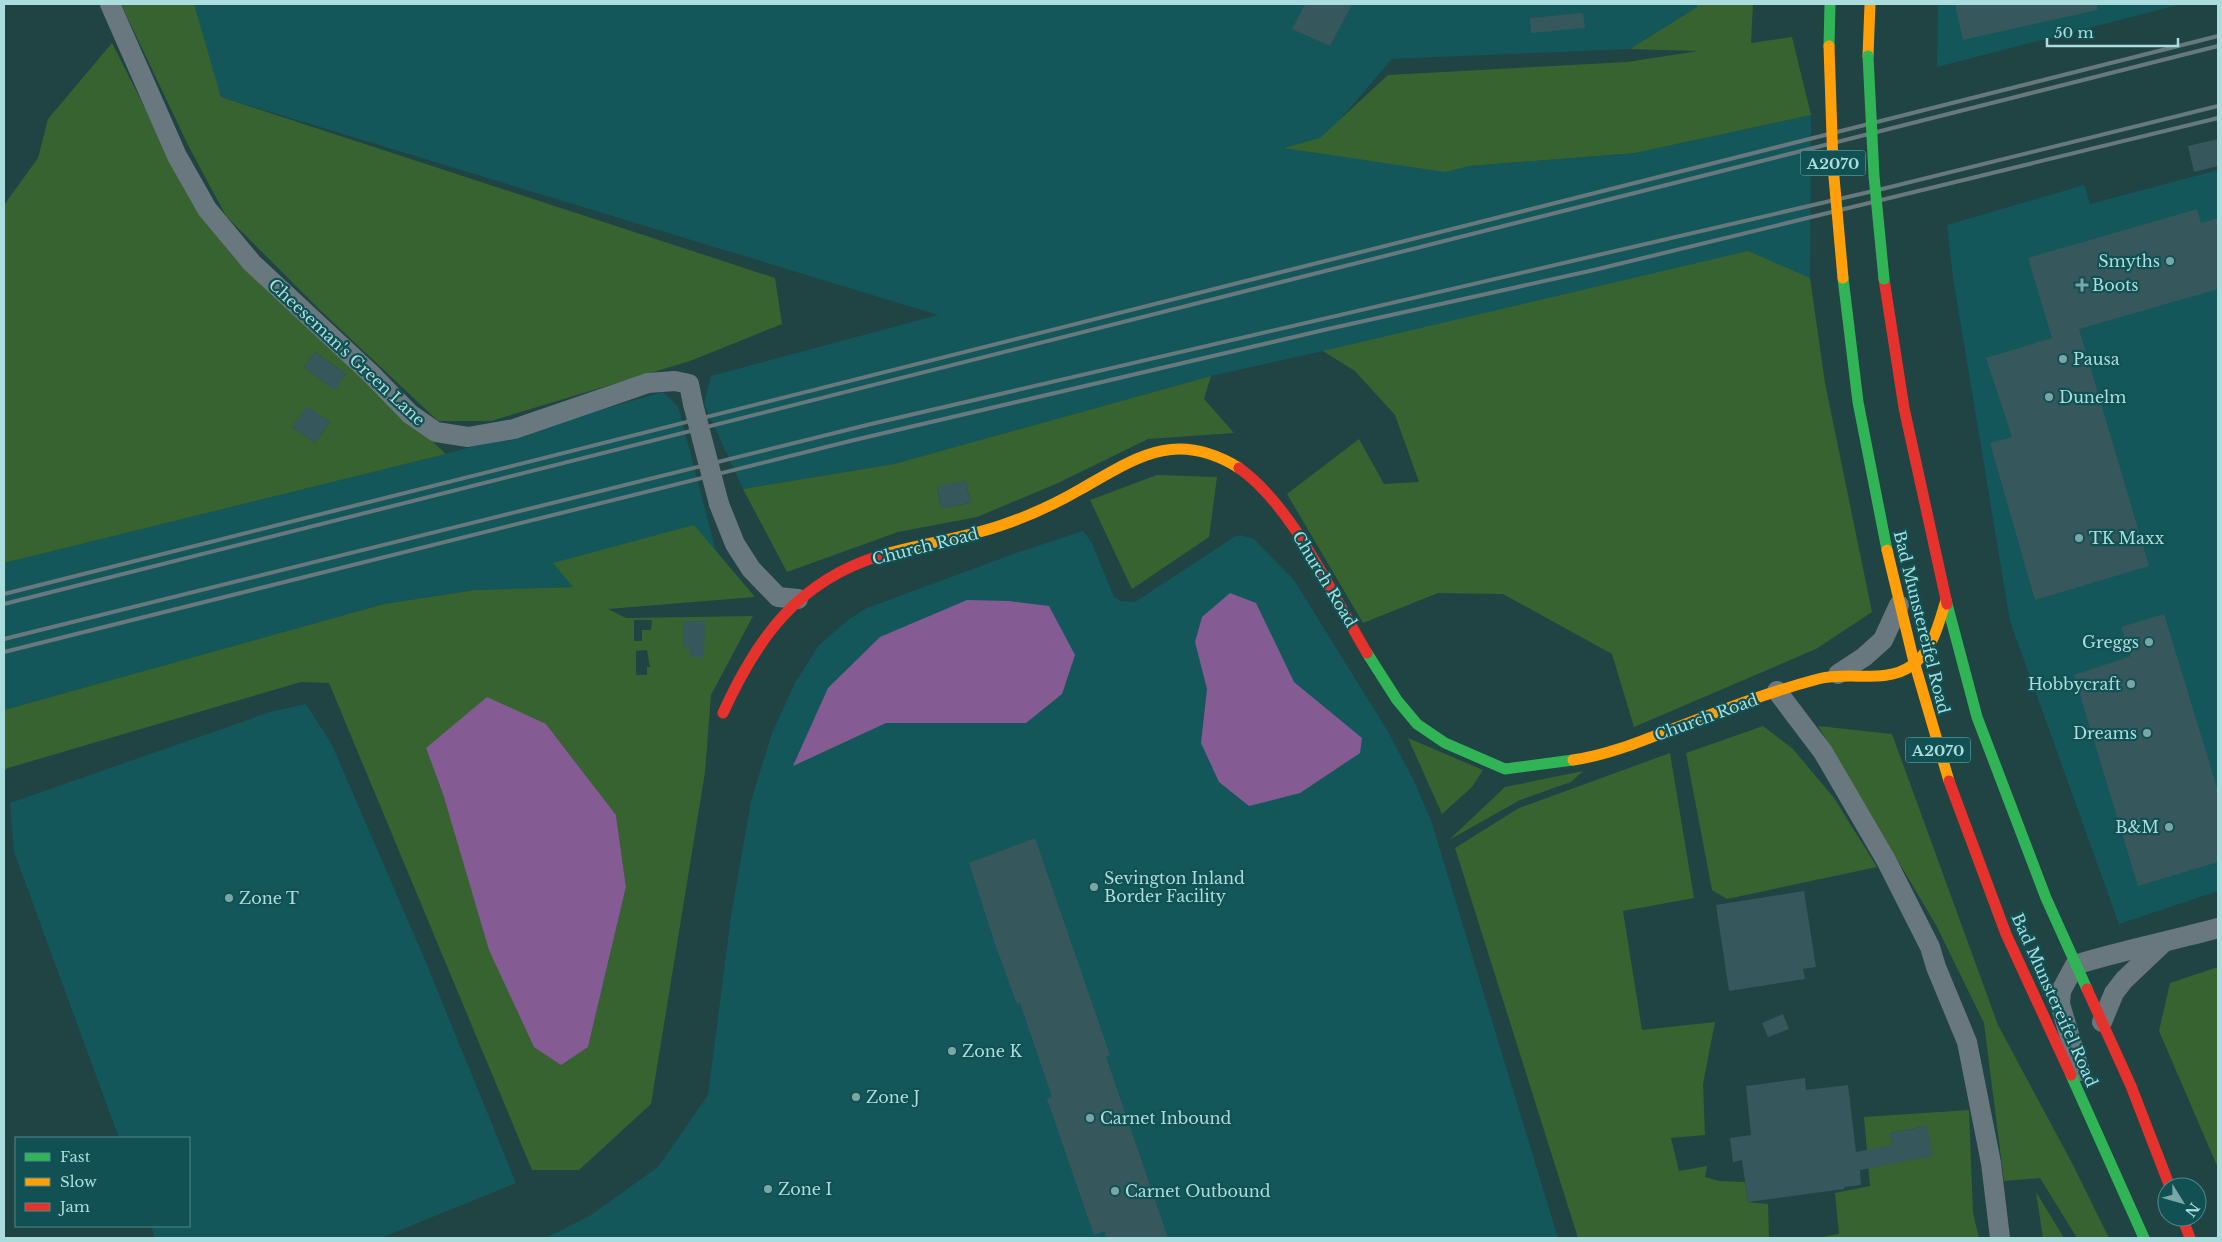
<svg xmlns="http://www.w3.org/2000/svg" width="2222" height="1242" font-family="'Libre Baskerville',serif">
<rect width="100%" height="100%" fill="#204344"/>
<g fill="#13575a">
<polygon points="193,4 1697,4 1697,7 1630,49 1392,59 1337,123 1469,166 1635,153 1811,115 1810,278 1734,314 1355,371 1323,351 1211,376 894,464 743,489 704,404 711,376 938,315 221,97"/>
<polygon points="1938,4 2182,4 1937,67"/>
<polygon points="2218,170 2218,891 2119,924 2010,621 1953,278 1947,225 2084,185 2090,204"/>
<polygon points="663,392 678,406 716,551 574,587 475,590 384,604 4,710 4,563 446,454"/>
<polygon points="1083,531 1092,543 1114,597 1121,601 1135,602 1234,537 1240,535 1254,539 1294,580 1387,730 1414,781 1431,820 1558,1238 546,1238 591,1215 658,1167 708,1095 731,916 751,801 772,733 795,683 819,645 849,619 867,608 1016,553"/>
<polygon points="306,704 332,745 425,960 516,1183 381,1238 155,1238 151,1226 189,1226 189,1138 119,1138 14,852 10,803 270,712"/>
</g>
<g fill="#376330" fill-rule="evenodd">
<polygon points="121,4 194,4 221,97 775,278 782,324 690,361 491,421 438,421 320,310 226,216 188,145"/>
<polygon points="1697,4 1753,4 1751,43 1792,37 1811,115 1635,153 1469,166 1445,172 1284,148 1320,138 1388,75 1627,62 1698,51 1630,49 1697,7"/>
<path d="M112 43 196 209 289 307 446 454 4 563V205L38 158 48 119ZM315 352 346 374 334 389 304 367ZM307 407 330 422 315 443 292 427Z"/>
<polygon points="1748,251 1810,278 1825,383 1872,612 1816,649 1634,727 1612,654 1503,594 1438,593 1363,623 1287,494 1359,439 1384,484 1419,482 1395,415 1355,371 1323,351"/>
<path d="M1211 376 1204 399 1234 433 1148 439 1058 483 977 517 898 532 787 572 743 489 894 464ZM966 481 970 503 941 508 937 487Z"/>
<polygon points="1157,475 1217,477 1209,537 1132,589 1090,500"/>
<path d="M694 525 755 597 608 609 626 618 753 616 711 695 705 772 651 1104 579 1170H532L329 683 301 682 8 768 4 771V710L384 604 475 590 573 587 553 563ZM634 620H652L651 630H642V641H634ZM683 621H704V657H690V648L683 647ZM647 650 650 667H647V675H636V651ZM546 724 616 815 626 887 588 1047 444 797 426 748Z"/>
<polygon points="1763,726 1793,749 1834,798 1877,867 1727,899 1712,890 1686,753"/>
<polygon points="1818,726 1892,734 1998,1025 2072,1163 2109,1238 2077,1238 2040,1178 2004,1181 1984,1023 1936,925"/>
<polygon points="1408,738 1483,770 1472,787 1442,814"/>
<polygon points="1670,753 1694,898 1623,911 1642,1030 1715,1022 1703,1084 1705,1135 1671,1138 1679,1171 1707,1166 1705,1177 1719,1181 1745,1182 1748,1202 1768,1204 1769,1238 1578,1238 1455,848 1519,808"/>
<polygon points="1583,771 1571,782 1520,800 1449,840 1505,787"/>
<polygon points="2218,967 2218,1168 2159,1031 2170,983"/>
<path d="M1969 1110 1973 1213 1979 1238H1817L1839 1234 1835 1193 1870 1186 1864 1117ZM1927 1126 1878 1166 1875 1149 1892 1145 1890 1133Z"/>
<polygon points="2036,1192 2064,1238 2043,1238"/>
</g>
<g fill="#845c93">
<polygon points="1230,593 1256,603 1294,682 1362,738 1360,753 1300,793 1249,806 1219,782 1201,743 1207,689 1195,642 1202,617"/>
<polygon points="967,600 1009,601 1049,606 1075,655 1062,694 1026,723 886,723 793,766 828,688 880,637"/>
<polygon points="487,697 546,724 616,815 626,887 588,1047 561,1065 534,1047 489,950 444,797 426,748"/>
</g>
<g fill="#36575c">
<polygon points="1305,4 1352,4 1330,46 1292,29"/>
<polygon points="1955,4 2097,4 2097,10 1963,40"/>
<polygon points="1583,13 1585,28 1531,33 1530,18"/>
<polygon points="2218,139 2218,166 2194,172 2188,146"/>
<polygon points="2197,209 2201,223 2218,218 2218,289 2079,329 2149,566 2035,600 1990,443 2012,437 1986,358 2052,338 2028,258"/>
<polygon points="315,352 346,374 335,390 304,367"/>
<polygon points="307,406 330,422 315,443 292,427"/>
<polygon points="966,481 970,503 941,508 937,486"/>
<polygon points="2164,614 2218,791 2218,862 2138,886 2074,675 2131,656 2121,627"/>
<polygon points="683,621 705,621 704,657 690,657 690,648 683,648"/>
<polygon points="1035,838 1110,1055 1106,1057 1168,1238 1106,1238 1105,1231 1094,1235 1047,1099 1052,1097 1020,1003 1017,1004 995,944 969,863"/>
<polygon points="1804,891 1816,967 1803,969 1805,979 1729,991 1716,905"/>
<polygon points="1783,1014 1789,1029 1768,1037 1762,1023"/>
<polygon points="1805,1078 1806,1090 1848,1085 1856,1152 1892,1145 1890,1133 1927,1126 1933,1156 1860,1170 1861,1185 1844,1187 1844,1189 1748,1202 1742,1160 1733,1162 1730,1138 1751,1135 1746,1086"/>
</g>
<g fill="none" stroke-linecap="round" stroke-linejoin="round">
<g stroke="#69777e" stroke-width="20">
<polyline points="110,4 177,156 207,209 252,263 369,372 410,414 436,432 468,437 514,429 648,383 675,381 689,384 693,404"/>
<polyline points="719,504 735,544 751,569 778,597 798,599"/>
<polyline points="1838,674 1864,657 1883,640 1899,605"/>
<polyline points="1777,691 1823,752 1886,860 1930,947 1936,967 1967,1042 1991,1163 2000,1238"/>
<polyline points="2102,1022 2114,993 2124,980 2163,943"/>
<path d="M2080 1071 2060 1004 2061 991 2075 965C2123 950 2171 941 2218 928"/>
</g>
<g stroke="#30b455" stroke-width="11">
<polyline points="1829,46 1830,4"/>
<polyline points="1843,278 1858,402 1887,550"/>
<polyline points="1947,604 1977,717 2046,898 2087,989"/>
<polyline points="1367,653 1397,700 1417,724 1445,743 1505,769 1573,760"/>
<polyline points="2071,1075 2144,1238"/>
</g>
<g stroke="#ff9f0a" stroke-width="11">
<polyline points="1868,56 1870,4"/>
<polyline points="1887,550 1913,658 1949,781"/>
<path d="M879 556C921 543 964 539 1005 524 1031 515 1057 503 1081 489 1137 457 1176 429 1239 468"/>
<path d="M1573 760C1608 755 1642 741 1675 728 1722 710 1769 692 1818 679 1848 671 1886 684 1911 666 1933 651 1939 623 1946 600"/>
</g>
<g stroke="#e5322d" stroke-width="11">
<polyline points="1884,279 1904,408 1947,604"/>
<path d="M1239 468C1293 506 1333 596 1367 653"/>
<path d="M723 713C757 638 798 581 879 556"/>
<polyline points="1949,781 2006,934 2071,1075"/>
<polyline points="2087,989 2131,1086 2170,1187"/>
<polyline points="2182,1217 2190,1238"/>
</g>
<g stroke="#67797d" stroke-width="4">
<polyline points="4,594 2218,36"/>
<polyline points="4,604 2218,46"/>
<polyline points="4,639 871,424 1882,189 2218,106"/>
<polyline points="4,652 850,441 1328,329 1594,270 2218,118"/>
</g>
<polyline stroke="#69777e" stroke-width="20" points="693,404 719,504"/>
<polyline stroke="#30b455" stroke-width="11" points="1868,56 1874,176 1884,279"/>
<polyline stroke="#ff9f0a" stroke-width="11" points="1829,46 1833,166 1843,278"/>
</g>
<g fill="#7aa6a8" stroke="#115153" stroke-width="2">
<circle cx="2170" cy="261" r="5"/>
<path d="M2079.5 277.5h5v5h5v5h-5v5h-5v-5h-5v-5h5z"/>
<circle cx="2063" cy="359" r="5"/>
<circle cx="2049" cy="397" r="5"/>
<circle cx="2079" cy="538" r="5"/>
<circle cx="2149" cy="642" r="5"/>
<circle cx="2131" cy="684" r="5"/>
<circle cx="2147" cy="733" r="5"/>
<circle cx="2169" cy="827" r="5"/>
<circle cx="1094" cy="887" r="5"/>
<circle cx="229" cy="898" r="5"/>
<circle cx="952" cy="1051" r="5"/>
<circle cx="856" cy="1097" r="5"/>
<circle cx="1090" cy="1118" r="5"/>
<circle cx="768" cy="1189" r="5"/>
<circle cx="1115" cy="1191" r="5"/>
</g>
<g text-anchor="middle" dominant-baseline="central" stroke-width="4.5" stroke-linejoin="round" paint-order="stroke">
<g fill="#115153" stroke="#7db2b4" stroke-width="1">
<rect x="1800.5" y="150.5" width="65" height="25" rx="4"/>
<rect x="1905.5" y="737.5" width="65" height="25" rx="4"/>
</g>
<g font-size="15" font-weight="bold" fill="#abdcde">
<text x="1833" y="163">A2070</text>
<text x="1938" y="750">A2070</text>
</g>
<g font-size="16" fill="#abdcde" stroke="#115153" text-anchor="start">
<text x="2160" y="261" text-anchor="end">Smyths</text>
<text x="2092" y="285">Boots</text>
<text x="2073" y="359">Pausa</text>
<text x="2059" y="397">Dunelm</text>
<text x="2089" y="538">TK Maxx</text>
<text x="2139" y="642" text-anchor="end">Greggs</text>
<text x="2121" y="684" text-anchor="end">Hobbycraft</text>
<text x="2137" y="733" text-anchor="end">Dreams</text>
<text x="2159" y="827" text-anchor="end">B&amp;M</text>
<text x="1104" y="878">Sevington Inland<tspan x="1104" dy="18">Border Facility</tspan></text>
<text x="239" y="898">Zone T</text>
<text x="962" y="1051">Zone K</text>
<text x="866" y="1097">Zone J</text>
<text x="1100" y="1118">Carnet Inbound</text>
<text x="778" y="1189">Zone I</text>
<text x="1125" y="1191">Carnet Outbound</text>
</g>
<g font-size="16" fill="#abdcde" stroke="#115153">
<text transform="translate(347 352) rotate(43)">Cheeseman's Green Lane</text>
<text transform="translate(925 546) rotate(-14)">Church Road</text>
<text transform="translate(1325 579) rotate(59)">Church Road</text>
<text transform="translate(1922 622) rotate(76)">Bad Munstereifel Road</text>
<text transform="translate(1706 717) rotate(-20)">Church Road</text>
<text transform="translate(2055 1000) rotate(66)">Bad Munstereifel Road</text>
</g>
</g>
<rect width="2222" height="1242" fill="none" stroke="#abdcde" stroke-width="10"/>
<rect x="15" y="1137" width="175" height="90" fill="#115153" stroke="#4f898b"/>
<rect x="25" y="1153" width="25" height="8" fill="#30b455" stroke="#4f898b"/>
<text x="60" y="1162" font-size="15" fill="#abdcde">Fast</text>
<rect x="25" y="1178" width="25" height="8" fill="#ff9f0a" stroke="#4f898b"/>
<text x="60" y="1187" font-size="15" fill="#abdcde">Slow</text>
<rect x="25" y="1203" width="25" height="8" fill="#e5322d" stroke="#4f898b"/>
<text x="60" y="1212" font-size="15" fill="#abdcde">Jam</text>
<g transform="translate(2182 1202) rotate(127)"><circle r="24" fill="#115153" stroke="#4f898b"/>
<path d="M0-4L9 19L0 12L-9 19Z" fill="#7aa6a8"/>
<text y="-8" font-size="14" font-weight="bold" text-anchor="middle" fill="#abdcde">N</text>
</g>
<path d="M2047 38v8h131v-8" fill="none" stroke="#abdcde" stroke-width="2.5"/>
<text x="2054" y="38" font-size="15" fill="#abdcde" stroke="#115153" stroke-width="4" paint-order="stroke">50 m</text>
</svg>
